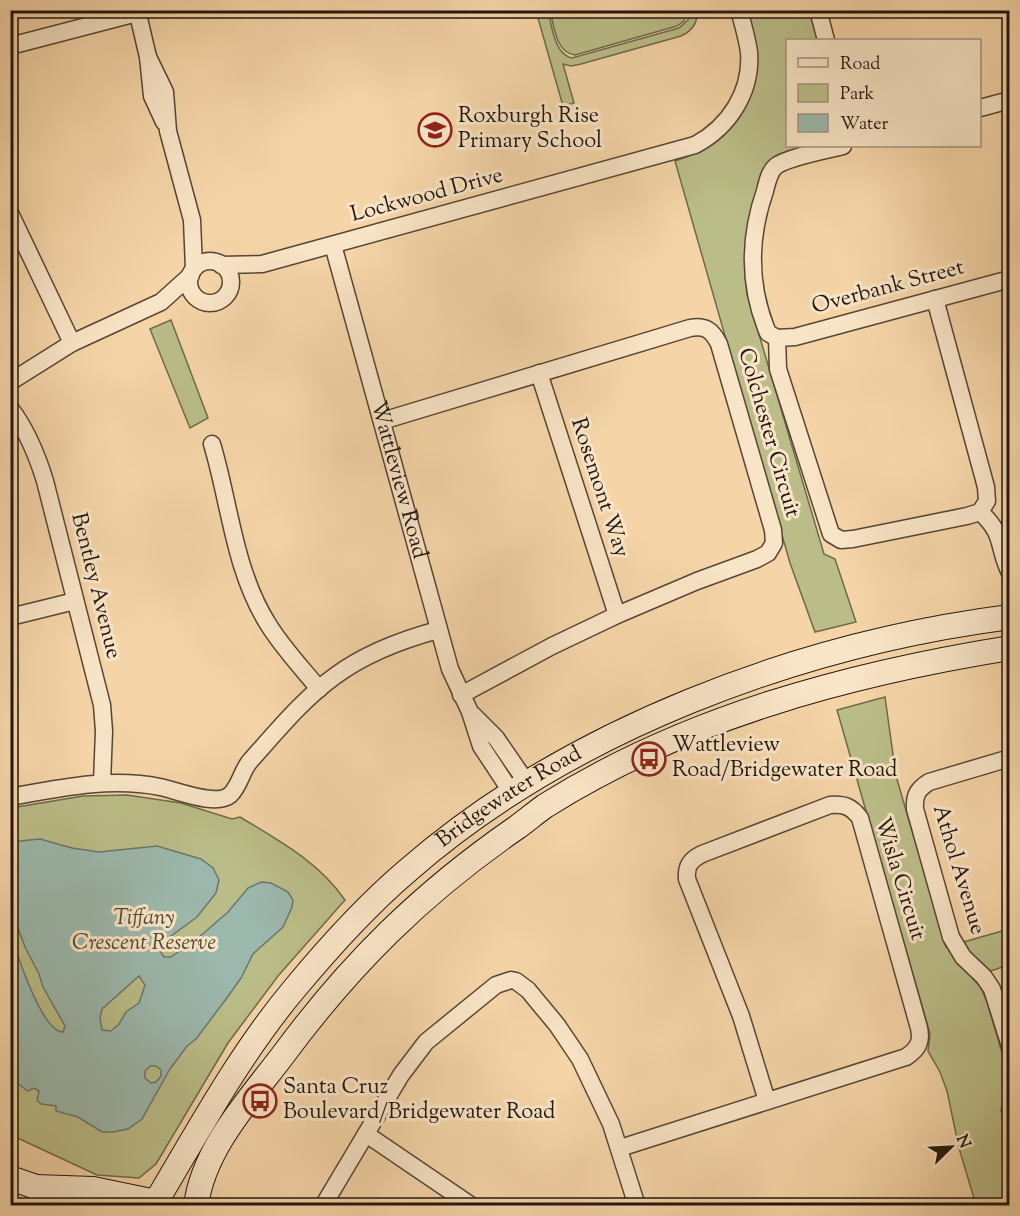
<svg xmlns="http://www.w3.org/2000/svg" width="1020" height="1216" font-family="'Sorts Mill Goudy',serif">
<rect width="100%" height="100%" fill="#f5d5a8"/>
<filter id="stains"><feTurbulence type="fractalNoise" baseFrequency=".00333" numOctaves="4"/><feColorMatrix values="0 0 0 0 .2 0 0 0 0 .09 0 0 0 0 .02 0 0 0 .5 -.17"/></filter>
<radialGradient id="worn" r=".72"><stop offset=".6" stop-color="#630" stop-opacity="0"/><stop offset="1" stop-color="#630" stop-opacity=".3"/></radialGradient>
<g fill="#bbbd88" stroke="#6e6a4b" stroke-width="1.5">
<path d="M536 11H548C552 26 554 54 572 58L679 28 688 20 689 11H697C698 23 692 31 681 36L581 64 571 66 563 64 574 103 563 106Z"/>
<path d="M687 11 684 21 677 26 575 55C556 53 554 26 550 11Z"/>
<path d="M748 11H811L819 40H788V146H811C799 149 782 150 772 159 764 165 762 175 759 184 746 220 742 256 747 294L824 554 835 559 856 622 815 632 790 563 675 161C749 137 768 82 748 11Z"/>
<polygon points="171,320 208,418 190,428 150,329"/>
<polygon points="885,697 896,776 946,947 1009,929 1009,965 972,977 981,988 987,1002 1008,1073 1008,1091 1001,1109 1003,1124 1009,1146 1009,1205 976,1205 959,1148 947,1091 940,1072 928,1051 930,1034 837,710"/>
<path d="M127 795 181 803 232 819 240 817C278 840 319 862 345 900L278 976 228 1043 156 1164 139 1178 97 1175 11 1135V808L83 796Z"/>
</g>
<path fill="#9cb8ac" stroke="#6b776d" stroke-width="1.5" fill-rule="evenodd" d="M40 839 72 848 99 852 157 846 201 859 213 868 219 880 216 893 197 917 163 942 160 951 164 957H171L198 938 228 912 248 888 261 882 271 883 288 892 293 900 292 907 283 927 253 954 241 978 229 995 196 1039 187 1046 170 1069 142 1119 128 1129 113 1132H102L78 1117 56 1111V1106L41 1104 37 1100 39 1091 34 1088 28 1091 11 1079C10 1071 17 1066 16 1057L11 1052V935C17 954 42 1032 63 1032L65 1026 43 987 39 974 25 947 11 909V847L20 841ZM139 976 145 985 139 1003 126 1012 119 1024 111 1031 102 1030 100 1018 102 1009ZM150 1066H156L161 1070V1076L156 1082 151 1083 145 1078V1071Z"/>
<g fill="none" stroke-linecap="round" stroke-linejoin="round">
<g stroke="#574634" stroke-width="19">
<g id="street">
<polyline points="137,10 148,57 152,96 164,122"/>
<polyline points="818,10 826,40"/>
<polyline points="10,46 137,13"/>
<polyline points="148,57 165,92 168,131 192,220 194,269"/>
<polyline points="980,108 1010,100"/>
<polyline points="10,213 72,343"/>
<path id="s1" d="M333 245 450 669 470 712 481 746 512 793"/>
<circle cx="210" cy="282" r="21"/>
<path d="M221 265 262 264 695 145C729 127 752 92 749 52 747 38 743 24 739 10"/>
<polyline points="777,338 778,369 831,534 841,540 853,539 967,516 980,512 987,501 986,487 935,299"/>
<path d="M777 338 768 333 766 328C748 282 749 237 765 191 767 183 769 172 776 166 788 157 827 150 843 146"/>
<polyline points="777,338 795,337 1010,279"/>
<polyline points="539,373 617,615"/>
<polyline points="10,382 72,343 161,302 191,275"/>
<path d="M10 408C27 430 37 455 45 481L102 705 104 731 102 783"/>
<path d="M382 421 690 328C705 325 712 330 719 344L773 530 774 543 768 553 757 559 697 581 617 615 552 646 461 695"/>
<path d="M212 444C230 504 234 570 268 624 282 647 302 668 319 689"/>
<path d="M980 512C1005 534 997 547 1010 573"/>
<polyline points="10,617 75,601"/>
<polyline points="473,715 496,738 527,783"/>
<path d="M1010 758 929 782C918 789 914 795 915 809L951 937 963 957 984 977 992 989 1010 1046"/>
<path d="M10 797C60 788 110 777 160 787 176 790 216 807 230 795 240 786 242 769 251 760 277 731 303 699 335 676 366 653 401 640 438 630"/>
<polyline points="366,1134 472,1206"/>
<path d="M620 1148 906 1057C918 1049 922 1042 919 1028L860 818C851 806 844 804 830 805L702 854C690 860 686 866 687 879L741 1016 767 1101"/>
<polyline points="323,1206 401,1075 426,1042 496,985 511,980 516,981 528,990 557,1025 580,1059 611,1124 637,1206"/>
</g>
</g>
<g stroke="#22160e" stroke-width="26">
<g id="secondary">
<polyline points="10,1178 48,1191"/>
<polyline points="35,1187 93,1189 151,1201"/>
<path id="s2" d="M160 1195C202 1124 242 1051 295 988 329 947 366 906 407 871 568 730 799 644 1010 617"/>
<path d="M196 1206C203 1149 249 1100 283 1055 351 963 422 893 516 828 526 821 535 813 545 806 685 718 848 674 1010 648"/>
</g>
</g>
<use href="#street" stroke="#f8e4c6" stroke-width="16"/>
<use href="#secondary" stroke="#f8e4c6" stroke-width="24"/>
</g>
<defs>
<g id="school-ring" transform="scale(1.725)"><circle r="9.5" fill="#f8e4c6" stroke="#8f2418" stroke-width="1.5"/><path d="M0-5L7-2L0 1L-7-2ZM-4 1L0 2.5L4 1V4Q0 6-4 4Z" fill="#8f2418"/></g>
<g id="bus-ring" transform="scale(1.725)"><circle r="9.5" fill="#f8e4c6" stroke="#8f2418" stroke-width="1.5"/><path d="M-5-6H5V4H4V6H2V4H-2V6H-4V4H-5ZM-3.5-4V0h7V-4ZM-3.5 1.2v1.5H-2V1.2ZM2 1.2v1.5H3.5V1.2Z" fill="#8f2418"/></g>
</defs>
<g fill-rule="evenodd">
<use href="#school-ring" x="435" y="130"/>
<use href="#bus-ring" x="649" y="759"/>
<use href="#bus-ring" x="260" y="1101"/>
</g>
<g text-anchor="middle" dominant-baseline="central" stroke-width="6" stroke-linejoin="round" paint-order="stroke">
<g font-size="22" fill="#22160e" stroke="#f8e4c6" text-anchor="start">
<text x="458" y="117">Roxburgh Rise<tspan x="458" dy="25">Primary School</tspan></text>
<text x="672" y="746">Wattleview<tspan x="672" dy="25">Road/Bridgewater Road</tspan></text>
<text x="283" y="1088">Santa Cruz<tspan x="283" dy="25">Boulevard/Bridgewater Road</tspan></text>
</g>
<g font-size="22" fill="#22160e" stroke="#f8e4c6">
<text transform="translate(427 196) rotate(-15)">Lockwood Drive</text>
<text transform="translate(888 288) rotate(-15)">Overbank Street</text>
<text transform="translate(768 433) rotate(74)">Colchester Circuit</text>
<text stroke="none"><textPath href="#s1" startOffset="244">Wattleview Road</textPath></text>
<text transform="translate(599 488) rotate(72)">Rosemont Way</text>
<text transform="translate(95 586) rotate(76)">Bentley Avenue</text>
<text stroke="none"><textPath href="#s2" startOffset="536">Bridgewater Road</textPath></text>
<text transform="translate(958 870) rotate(73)">Athol Avenue</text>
<text transform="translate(899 879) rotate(73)">Wisla Circuit</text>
</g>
<g font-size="22" font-style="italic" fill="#504833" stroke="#f8e4c6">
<text x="144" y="919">Tiffany<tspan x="144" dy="25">Crescent Reserve</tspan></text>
</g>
</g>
<rect width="1020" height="1216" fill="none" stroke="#f5d5a8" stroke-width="36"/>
<rect x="12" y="12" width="996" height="1192" fill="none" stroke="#22160e" stroke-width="3"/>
<rect x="18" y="18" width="984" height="1180" fill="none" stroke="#22160e" stroke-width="1.5"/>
<rect x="786" y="39" width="195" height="108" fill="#f8e4c6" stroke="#a2927c" stroke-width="1.5"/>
<rect x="798" y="58" width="30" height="9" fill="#f8e4c6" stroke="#a2927c" stroke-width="1.5"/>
<text x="840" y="69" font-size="18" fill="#22160e">Road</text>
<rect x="798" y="84" width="30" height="18" fill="#bbbd88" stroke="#a2927c" stroke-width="1.5"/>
<text x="840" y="99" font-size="18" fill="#22160e">Park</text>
<rect x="798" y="114" width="30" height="18" fill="#9cb8ac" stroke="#a2927c" stroke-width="1.5"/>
<text x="840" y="129" font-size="18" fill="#22160e">Water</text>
<g transform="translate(951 1147) rotate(66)" stroke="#f8e4c6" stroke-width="4.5" paint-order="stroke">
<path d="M0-4.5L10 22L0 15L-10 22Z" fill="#22160e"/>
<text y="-9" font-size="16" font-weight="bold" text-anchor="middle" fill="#22160e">N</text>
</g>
<rect width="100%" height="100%" filter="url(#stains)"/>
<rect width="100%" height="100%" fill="url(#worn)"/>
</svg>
